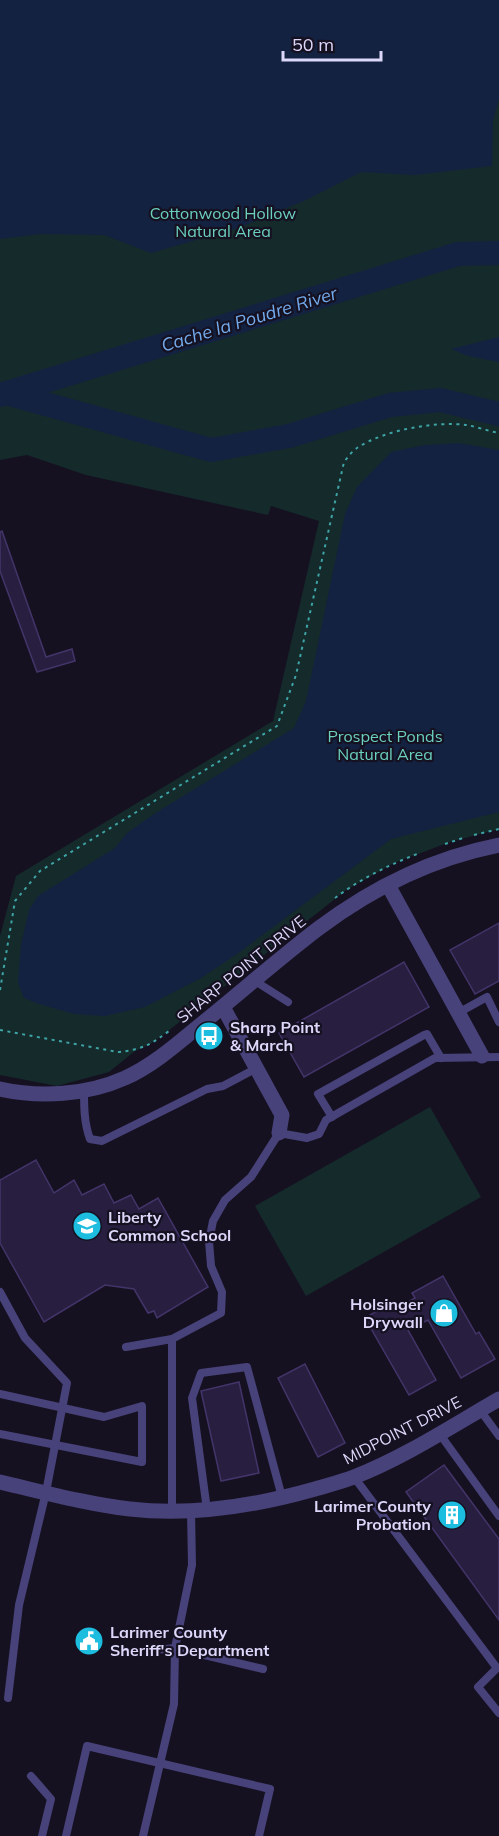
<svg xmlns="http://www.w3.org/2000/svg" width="499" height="1836" font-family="Mulish,sans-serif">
<rect width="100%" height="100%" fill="#151121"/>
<g fill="#152a2b">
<polygon points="0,0 499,0 499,829 450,842 394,863 345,891 163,1035 149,1045 135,1051 109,1072 57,1086 0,1075 0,936 16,876 273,721 319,521 271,506 268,515 86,475 27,455 0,460"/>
<polygon points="430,1107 481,1197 306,1296 255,1206"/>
</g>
<g fill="#142242">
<polygon points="0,0 499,0 499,99 493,120 492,166 415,175 361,172 306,200 241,227 151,253 104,235 40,234 0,239"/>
<polygon points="499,337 499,362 468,356 451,349"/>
<polygon points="459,443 499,450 499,812 391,839 237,954 201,978 145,1007 105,1016 74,1014 36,1003 24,998 18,983 21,945 29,910 38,896 115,848 127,833 154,814 294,728 306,701 345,514 357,487 391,452 425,445"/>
</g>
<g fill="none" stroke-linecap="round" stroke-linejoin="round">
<g stroke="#142242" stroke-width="24">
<polyline points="6,393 211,450 289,436 390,405 440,400 499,414"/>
<polyline points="0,395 458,254 499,253"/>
</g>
</g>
<g fill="#281f40" stroke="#433469" stroke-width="1.5">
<polygon points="2,531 46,657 72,649 75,661 37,672 0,571 0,532"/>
<polygon points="499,923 499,981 475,994 450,950"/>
<polygon points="404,962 429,1007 304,1077 279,1033"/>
<polygon points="36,1160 54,1193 74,1180 82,1195 104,1184 114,1203 131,1195 139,1209 158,1198 208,1287 157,1318 154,1311 148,1313 134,1289 105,1285 44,1322 0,1243 0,1180"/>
<polygon points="443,1276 476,1334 479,1332 495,1359 461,1378 428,1320 408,1330 436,1380 409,1395 365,1318 392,1302 395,1309 415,1298 412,1293"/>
<polygon points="305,1364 345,1443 318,1457 278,1378"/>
<polygon points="239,1382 259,1473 221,1481 201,1391"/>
<polygon points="444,1465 499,1539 499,1620 406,1492"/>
</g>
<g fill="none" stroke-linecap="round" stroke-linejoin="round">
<g stroke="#3ea4a6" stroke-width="2" stroke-dasharray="3 4.5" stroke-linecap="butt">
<polyline points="474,835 499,829"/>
<polyline points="445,844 463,838"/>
<path d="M335 898C360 879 389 865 417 854"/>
<path d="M0 990 15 901 40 871 277 726 296 675 344 462C348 457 352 451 357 448 384 430 435 421 467 425 477 427 488 431 499 433"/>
<path d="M0 1030 118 1052C141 1050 152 1044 169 1031"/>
</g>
<g stroke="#48427a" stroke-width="8">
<polyline points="255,981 288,1002"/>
<polyline points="458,1013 487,997 499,1022"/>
<path d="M84 1089C84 1106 84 1123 90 1139L102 1141 207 1089 223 1086 257 1068"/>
<polyline points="332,1117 318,1094 424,1035 427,1034 441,1058"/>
<polyline points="0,1292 25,1338 67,1383 46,1492 19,1605 8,1698"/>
<polyline points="126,1347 172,1339 221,1313 222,1292 211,1266 209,1241 213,1221 225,1200 251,1177 279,1133 307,1138 319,1134 326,1120 435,1058 499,1057"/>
<polyline points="0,1394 104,1417 142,1406 142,1462 0,1434"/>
<polyline points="480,1410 499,1436"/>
<polyline points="439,1433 499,1516"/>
<polyline points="354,1477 497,1668 478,1687 499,1713"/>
<polyline points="207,1510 192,1398 201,1373 247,1367 282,1497"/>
<polyline points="172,1512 172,1339"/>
<polyline points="147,1651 175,1648 263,1669"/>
<polyline points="31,1776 51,1799 42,1836"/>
<polyline points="66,1836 87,1746 270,1789 259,1836"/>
<polyline points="143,1836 174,1704 175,1648 192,1565 191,1511"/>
</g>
<g stroke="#48427a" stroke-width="15">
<polyline points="388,885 482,1056"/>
<polyline points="223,1007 282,1115 279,1133"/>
<path d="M0 1089C40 1098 87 1095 125 1078 152 1066 176 1045 199 1026 239 994 278 959 319 928 372 888 433 858 499 845"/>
<path d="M0 1482C43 1492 86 1504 130 1509 192 1516 255 1506 315 1489 328 1485 341 1482 354 1477 405 1457 452 1426 499 1399"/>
</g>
</g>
<defs>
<g id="bus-disc" transform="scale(1.5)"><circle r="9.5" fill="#1dbddf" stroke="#151121"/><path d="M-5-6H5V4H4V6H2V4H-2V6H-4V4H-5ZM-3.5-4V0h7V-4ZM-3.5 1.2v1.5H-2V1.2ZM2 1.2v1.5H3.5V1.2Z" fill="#fff"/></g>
<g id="school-disc" transform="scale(1.5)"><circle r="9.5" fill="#1dbddf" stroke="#151121"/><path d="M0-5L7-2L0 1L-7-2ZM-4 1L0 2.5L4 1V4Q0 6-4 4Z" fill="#fff"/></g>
<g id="shop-disc" transform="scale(1.5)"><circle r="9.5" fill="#1dbddf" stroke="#151121"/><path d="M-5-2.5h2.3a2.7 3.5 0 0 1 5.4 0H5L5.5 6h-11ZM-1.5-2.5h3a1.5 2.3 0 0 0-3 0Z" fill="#fff"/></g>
<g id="building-disc" transform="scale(1.5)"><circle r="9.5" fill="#1dbddf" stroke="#151121"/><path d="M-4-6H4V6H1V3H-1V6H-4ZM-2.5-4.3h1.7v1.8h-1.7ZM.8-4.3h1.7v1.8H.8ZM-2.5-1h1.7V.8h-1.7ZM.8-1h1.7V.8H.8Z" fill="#fff"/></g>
<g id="civic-disc" transform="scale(1.5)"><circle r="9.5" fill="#1dbddf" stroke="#151121"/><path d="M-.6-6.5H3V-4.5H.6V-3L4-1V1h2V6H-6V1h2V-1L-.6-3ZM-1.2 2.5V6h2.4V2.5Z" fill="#fff"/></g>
</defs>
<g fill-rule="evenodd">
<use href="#bus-disc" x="209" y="1036"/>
<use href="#school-disc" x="87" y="1226"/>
<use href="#shop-disc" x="444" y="1313"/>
<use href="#building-disc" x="452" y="1515"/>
<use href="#civic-disc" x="89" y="1641"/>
</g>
<g text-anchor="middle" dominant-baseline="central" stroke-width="4.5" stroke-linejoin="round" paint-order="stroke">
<g font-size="16" fill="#6cd0bf" stroke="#151121">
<text x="223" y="213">Cottonwood Hollow<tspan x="223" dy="18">Natural Area</tspan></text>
<text x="385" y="736">Prospect Ponds<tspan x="385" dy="18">Natural Area</tspan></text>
</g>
<g font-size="16" fill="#ddd7fa" stroke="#151121">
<text transform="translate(241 969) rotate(-39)">SHARP POINT DRIVE</text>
<text transform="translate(402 1430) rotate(-27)">MIDPOINT DRIVE</text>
</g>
<g font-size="16" font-weight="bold" fill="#ddd7fa" stroke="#151121" text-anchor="start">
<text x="230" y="1027">Sharp Point<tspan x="230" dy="18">&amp; March</tspan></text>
<text x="108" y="1217">Liberty<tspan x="108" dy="18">Common School</tspan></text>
<text x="423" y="1304" text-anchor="end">Holsinger<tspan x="423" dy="18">Drywall</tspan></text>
<text x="431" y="1506" text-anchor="end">Larimer County<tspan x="431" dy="18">Probation</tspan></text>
<text x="110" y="1632">Larimer County<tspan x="110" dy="18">Sheriff's Department</tspan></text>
</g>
<g font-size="18" font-style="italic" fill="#72aaec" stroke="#151121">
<text transform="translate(249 319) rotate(-17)">Cache la Poudre River</text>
</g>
</g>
<path d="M283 51v9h98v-9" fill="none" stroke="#ddd7fa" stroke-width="3"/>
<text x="292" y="51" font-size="18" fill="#ddd7fa" stroke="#151121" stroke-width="4.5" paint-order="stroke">50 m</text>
</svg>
